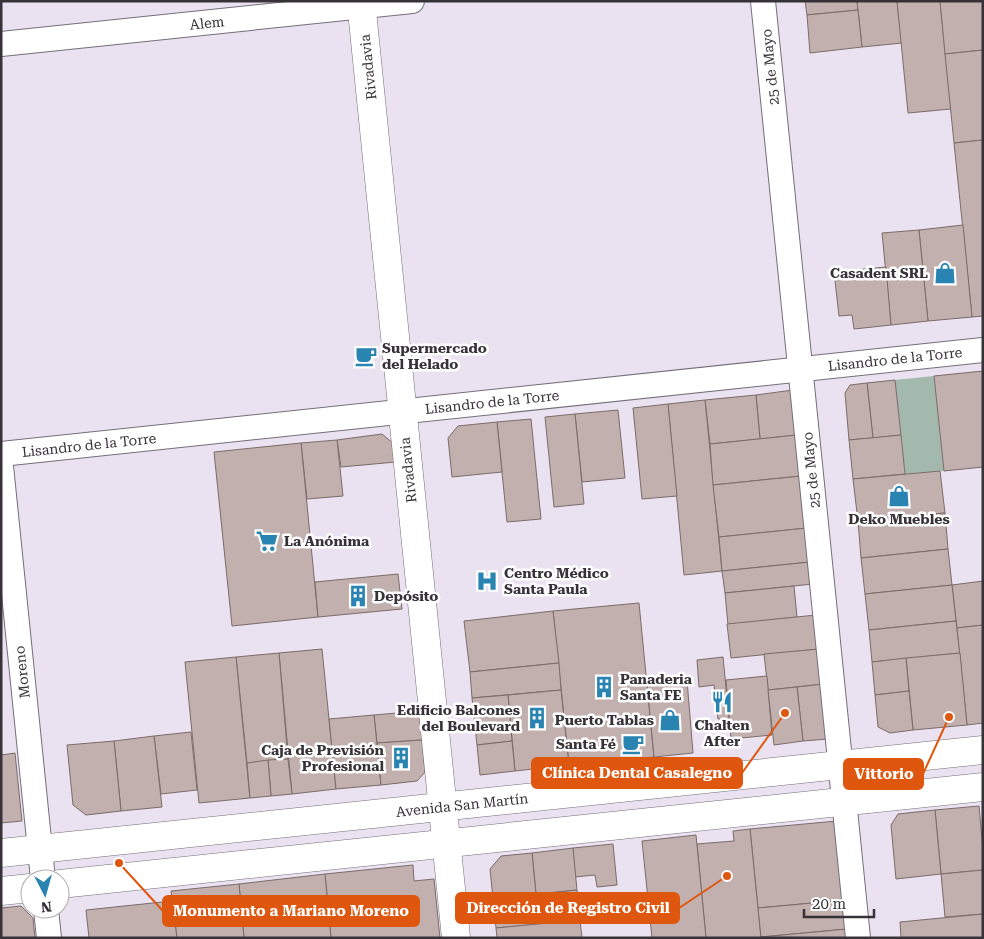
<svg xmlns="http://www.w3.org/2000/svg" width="984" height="939" font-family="'Roboto Serif',serif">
<rect width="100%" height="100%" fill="#eae2f0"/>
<polygon fill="#a4b9ae" points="934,376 944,471 905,474 895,380"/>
<g fill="#c2b0af" stroke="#7b6b69">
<polygon points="805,1 857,1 858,10 807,15"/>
<polygon points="857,1 897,1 902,43 862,47"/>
<polygon points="897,1 940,1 951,109 908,113"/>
<polygon points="940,1 983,1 983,50 945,54"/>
<polygon points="858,10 862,47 810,53 807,15"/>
<polygon points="983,50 983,140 954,143 945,54"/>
<polygon points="983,140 983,316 972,317 954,143"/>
<polygon points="963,225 972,317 928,321 919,230"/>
<polygon points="919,230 928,321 891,325 882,233"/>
<polygon points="886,267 891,325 854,329 852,315 839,316 834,272"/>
<polygon points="983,371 983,467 944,471 934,376"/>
<polygon points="895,380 901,435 873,438 867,383"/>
<polygon points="867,383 873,438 849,440 845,393 850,385"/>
<polygon points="793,390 797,435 760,439 756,395"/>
<polygon points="756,395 760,439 710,444 705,400"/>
<polygon points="705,400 722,571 684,575 668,404"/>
<polygon points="668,404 677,496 642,499 633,408"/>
<polygon points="618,410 625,478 582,482 575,414"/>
<polygon points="575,414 584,504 554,507 545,417"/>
<polygon points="531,419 541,519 507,522 497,422"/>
<polygon points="497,422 502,472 452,477 448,438 458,426"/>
<polygon points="382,434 394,444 396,462 341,467 337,440"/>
<polygon points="797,435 801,476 713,485 710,444"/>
<polygon points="901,435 905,474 853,479 849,440"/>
<polygon points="337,440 343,496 307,499 301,443"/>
<polygon points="301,443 318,617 232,626 214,452"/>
<polygon points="940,471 945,513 858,521 853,479"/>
<polygon points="801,476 807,528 719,537 713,485"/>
<polygon points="945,513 948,549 861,558 858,521"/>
<polygon points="807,528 810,562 722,571 719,537"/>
<polygon points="948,549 952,585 865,594 861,558"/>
<polygon points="810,562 813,584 725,593 722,571"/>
<polygon points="398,574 402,609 318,617 315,582"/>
<polygon points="983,581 983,625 957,628 952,585"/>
<polygon points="952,585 956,621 869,630 865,594"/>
<polygon points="794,586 797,617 728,625 725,593"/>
<polygon points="639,603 654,757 569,765 553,611"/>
<polygon points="553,611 559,663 470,672 464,621"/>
<polygon points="816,615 819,649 731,658 727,624"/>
<polygon points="956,621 960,653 872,662 869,630"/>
<polygon points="983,625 983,723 967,725 957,628"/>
<polygon points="322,649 336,789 292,794 279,653"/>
<polygon points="819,649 823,684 768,690 764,654"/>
<polygon points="279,653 288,759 247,763 236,657"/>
<polygon points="960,653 967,725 913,730 906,658"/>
<polygon points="236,657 250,798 199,803 185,662"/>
<polygon points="723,657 729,718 718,719 714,685 699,687 697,660"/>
<polygon points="906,658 909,691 875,695 872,662"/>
<polygon points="559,663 561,690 472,698 470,672"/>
<polygon points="767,676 772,735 731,739 726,680"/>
<polygon points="687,680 693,753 654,757 647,684"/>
<polygon points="823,684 828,739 803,741 797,687"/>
<polygon points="797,687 803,741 774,745 768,690"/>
<polygon points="561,690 569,765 515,771 508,695"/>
<polygon points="909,691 913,730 890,733 878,727 875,695"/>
<polygon points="508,695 512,741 477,745 472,698"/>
<polygon points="420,711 422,740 377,743 374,715"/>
<polygon points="374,715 381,785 336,789 329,719"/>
<polygon points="191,732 197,790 161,794 154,736"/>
<polygon points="154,736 162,807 121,811 114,741"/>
<polygon points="422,740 425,772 417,781 381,785 377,743"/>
<polygon points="114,741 121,811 86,815 73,805 67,745"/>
<polygon points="512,741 515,771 480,775 477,745"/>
<polygon points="15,753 22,821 1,823 1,755"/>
<polygon points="288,759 292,794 271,796 268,760"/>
<polygon points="268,760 271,796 250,798 247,763"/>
<polygon points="979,806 983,850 983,870 941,874 935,810"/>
<polygon points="935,810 941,874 896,879 891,825 898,814"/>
<polygon points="837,821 845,900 758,908 750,829"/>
<polygon points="750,829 761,938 706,938 697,844 734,841 733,831"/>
<polygon points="696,835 706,938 652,938 642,841"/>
<polygon points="613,844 617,885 597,887 595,875 575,877 573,848"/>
<polygon points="573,848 577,890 536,894 532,853"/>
<polygon points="532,853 536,894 493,899 490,869 501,856"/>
<polygon points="413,865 414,881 434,879 440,938 331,938 325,874"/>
<polygon points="983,870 983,914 945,917 941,874"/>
<polygon points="325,874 331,938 244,938 239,884"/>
<polygon points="239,884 244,938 177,938 171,891"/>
<polygon points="577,890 580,920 496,928 493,899"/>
<polygon points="845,900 847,929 761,937 758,908"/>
<polygon points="172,901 177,938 89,938 86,910"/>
<polygon points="21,906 33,918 35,938 1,938 1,908"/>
<polygon points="983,914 983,938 901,938 900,922"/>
<polygon points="580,920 582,938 497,938 496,928"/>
<polygon points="847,929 848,938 761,937"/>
</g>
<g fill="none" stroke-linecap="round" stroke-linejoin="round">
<g stroke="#756e7a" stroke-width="26">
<g id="street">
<polyline points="763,1 858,938"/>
<polyline points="1,44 412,1"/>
<polyline points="1,454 983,350"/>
<polyline points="1,466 43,879"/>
<polyline points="46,909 49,938"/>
</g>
</g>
<g stroke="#756e7a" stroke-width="29">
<g id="secondary">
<polyline points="361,1 456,938"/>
<polyline points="1,853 983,750"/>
<polyline points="60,884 983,787"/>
<polyline points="1,891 30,888"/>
</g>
</g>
<use href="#street" stroke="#fff" stroke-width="24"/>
<use href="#secondary" stroke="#fff" stroke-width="28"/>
</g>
<defs>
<g id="shop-bare" transform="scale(1.725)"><path d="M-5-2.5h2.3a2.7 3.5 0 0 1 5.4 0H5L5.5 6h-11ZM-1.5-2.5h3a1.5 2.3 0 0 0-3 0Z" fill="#2984b1" stroke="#fff" stroke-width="2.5" paint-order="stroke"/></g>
<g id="cafe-bare" transform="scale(1.725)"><path d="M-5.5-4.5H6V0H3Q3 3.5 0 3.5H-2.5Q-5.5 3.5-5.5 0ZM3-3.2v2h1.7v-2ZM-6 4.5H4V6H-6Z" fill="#2984b1" stroke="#fff" stroke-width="2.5" paint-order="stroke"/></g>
<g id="supermarket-bare" transform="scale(1.725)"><path d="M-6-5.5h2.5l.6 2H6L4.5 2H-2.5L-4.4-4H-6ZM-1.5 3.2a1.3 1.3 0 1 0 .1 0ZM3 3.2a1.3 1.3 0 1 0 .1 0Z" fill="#2984b1" stroke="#fff" stroke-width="2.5" paint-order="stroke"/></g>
<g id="hospital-bare" transform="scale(1.725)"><path d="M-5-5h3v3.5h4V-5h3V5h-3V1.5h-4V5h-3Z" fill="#2984b1" stroke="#fff" stroke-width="2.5" paint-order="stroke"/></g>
<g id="building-bare" transform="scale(1.725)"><path d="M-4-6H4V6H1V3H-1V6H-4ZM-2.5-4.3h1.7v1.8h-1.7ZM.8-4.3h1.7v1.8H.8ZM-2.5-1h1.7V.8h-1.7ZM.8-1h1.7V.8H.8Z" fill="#2984b1" stroke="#fff" stroke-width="2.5" paint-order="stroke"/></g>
<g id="restaurant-bare" transform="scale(1.725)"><path d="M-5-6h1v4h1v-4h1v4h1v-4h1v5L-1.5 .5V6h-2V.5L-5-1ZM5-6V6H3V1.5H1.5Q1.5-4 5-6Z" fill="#2984b1" stroke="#fff" stroke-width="2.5" paint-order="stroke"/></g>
</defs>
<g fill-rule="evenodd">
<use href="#shop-bare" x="945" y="273"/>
<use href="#cafe-bare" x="366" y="356"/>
<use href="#shop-bare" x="899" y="496"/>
<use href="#supermarket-bare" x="267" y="541"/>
<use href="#hospital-bare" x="487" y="581"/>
<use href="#building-bare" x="358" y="596"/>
<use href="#building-bare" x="604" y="687"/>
<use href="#restaurant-bare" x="722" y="702"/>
<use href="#building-bare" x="537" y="718"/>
<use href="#shop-bare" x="670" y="720"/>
<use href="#cafe-bare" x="633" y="744"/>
<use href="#building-bare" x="401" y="758"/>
</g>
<g text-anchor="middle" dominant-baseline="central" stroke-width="5" stroke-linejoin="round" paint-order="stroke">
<g font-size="14" fill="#363238" stroke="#fff">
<text transform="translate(207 23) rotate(-6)">Alem</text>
<text transform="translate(368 67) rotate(-96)">Rivadavia</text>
<text transform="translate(770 67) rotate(-96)">25 de Mayo</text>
<text transform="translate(895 359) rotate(-6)">Lisandro de la Torre</text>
<text transform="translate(492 402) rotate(-6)">Lisandro de la Torre</text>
<text transform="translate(89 445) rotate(-6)">Lisandro de la Torre</text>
<text transform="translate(408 470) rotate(-96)">Rivadavia</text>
<text transform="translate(811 470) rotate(-96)">25 de Mayo</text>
<text transform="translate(22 672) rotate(-96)">Moreno</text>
<text transform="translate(462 805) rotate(-6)">Avenida San Martín</text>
</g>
<g font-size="14" font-weight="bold" fill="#363238" stroke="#fff" text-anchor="end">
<text x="928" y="273">Casadent SRL</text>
<text x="382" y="348" text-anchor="start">Supermercado<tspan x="382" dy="16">del Helado</tspan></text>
<text x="899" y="519" text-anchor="middle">Deko Muebles</text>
<text x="284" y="541" text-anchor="start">La Anónima</text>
<text x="504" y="573" text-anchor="start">Centro Médico<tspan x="504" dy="16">Santa Paula</tspan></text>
<text x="374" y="596" text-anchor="start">Depósito</text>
<text x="620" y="679" text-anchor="start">Panaderia<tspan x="620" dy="16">Santa FE</tspan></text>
<text x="520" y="710">Edificio Balcones<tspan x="520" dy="16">del Boulevard</tspan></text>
<text x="654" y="720">Puerto Tablas</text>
<text x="722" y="725" text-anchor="middle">Chalten<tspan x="722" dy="16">After</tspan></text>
<text x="616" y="744">Santa Fé</text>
<text x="384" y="750">Caja de Previsión<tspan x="384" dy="16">Profesional</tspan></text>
</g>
</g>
<path fill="none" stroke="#df570e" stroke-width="2" d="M785 713L742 773M949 717L923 774M727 876L679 908M119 863L163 911"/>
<g fill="#df570e" stroke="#fff" stroke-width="2">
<circle cx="785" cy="713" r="5"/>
<circle cx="949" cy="717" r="5"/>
<circle cx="727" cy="876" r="5"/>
<circle cx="119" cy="863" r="5"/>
</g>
<g fill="#df570e" stroke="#df570e" stroke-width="2">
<rect x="532" y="758" width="210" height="30" rx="5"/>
<rect x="844" y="759" width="79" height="30" rx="5"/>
<rect x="456" y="893" width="223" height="30" rx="5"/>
<rect x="163" y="896" width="256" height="30" rx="5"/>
</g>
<g font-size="15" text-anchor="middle" font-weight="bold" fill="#fff">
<text x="637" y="778">Clínica Dental Casalegno</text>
<text x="884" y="779">Vittorio</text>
<text x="568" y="913">Dirección de Registro Civil</text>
<text x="291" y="916">Monumento a Mariano Moreno</text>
</g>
<rect width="984" height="939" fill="none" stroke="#363238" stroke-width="5"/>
<g transform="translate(45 894) rotate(174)"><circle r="24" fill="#ffffff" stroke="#afadaf"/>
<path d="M0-4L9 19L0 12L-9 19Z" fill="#2984b1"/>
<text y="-8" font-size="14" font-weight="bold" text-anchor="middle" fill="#363238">N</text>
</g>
<path d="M804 909v8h70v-8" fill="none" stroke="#363238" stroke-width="2.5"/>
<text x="812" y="909" font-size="15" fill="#363238" stroke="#ffffff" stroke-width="4" paint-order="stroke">20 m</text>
</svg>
